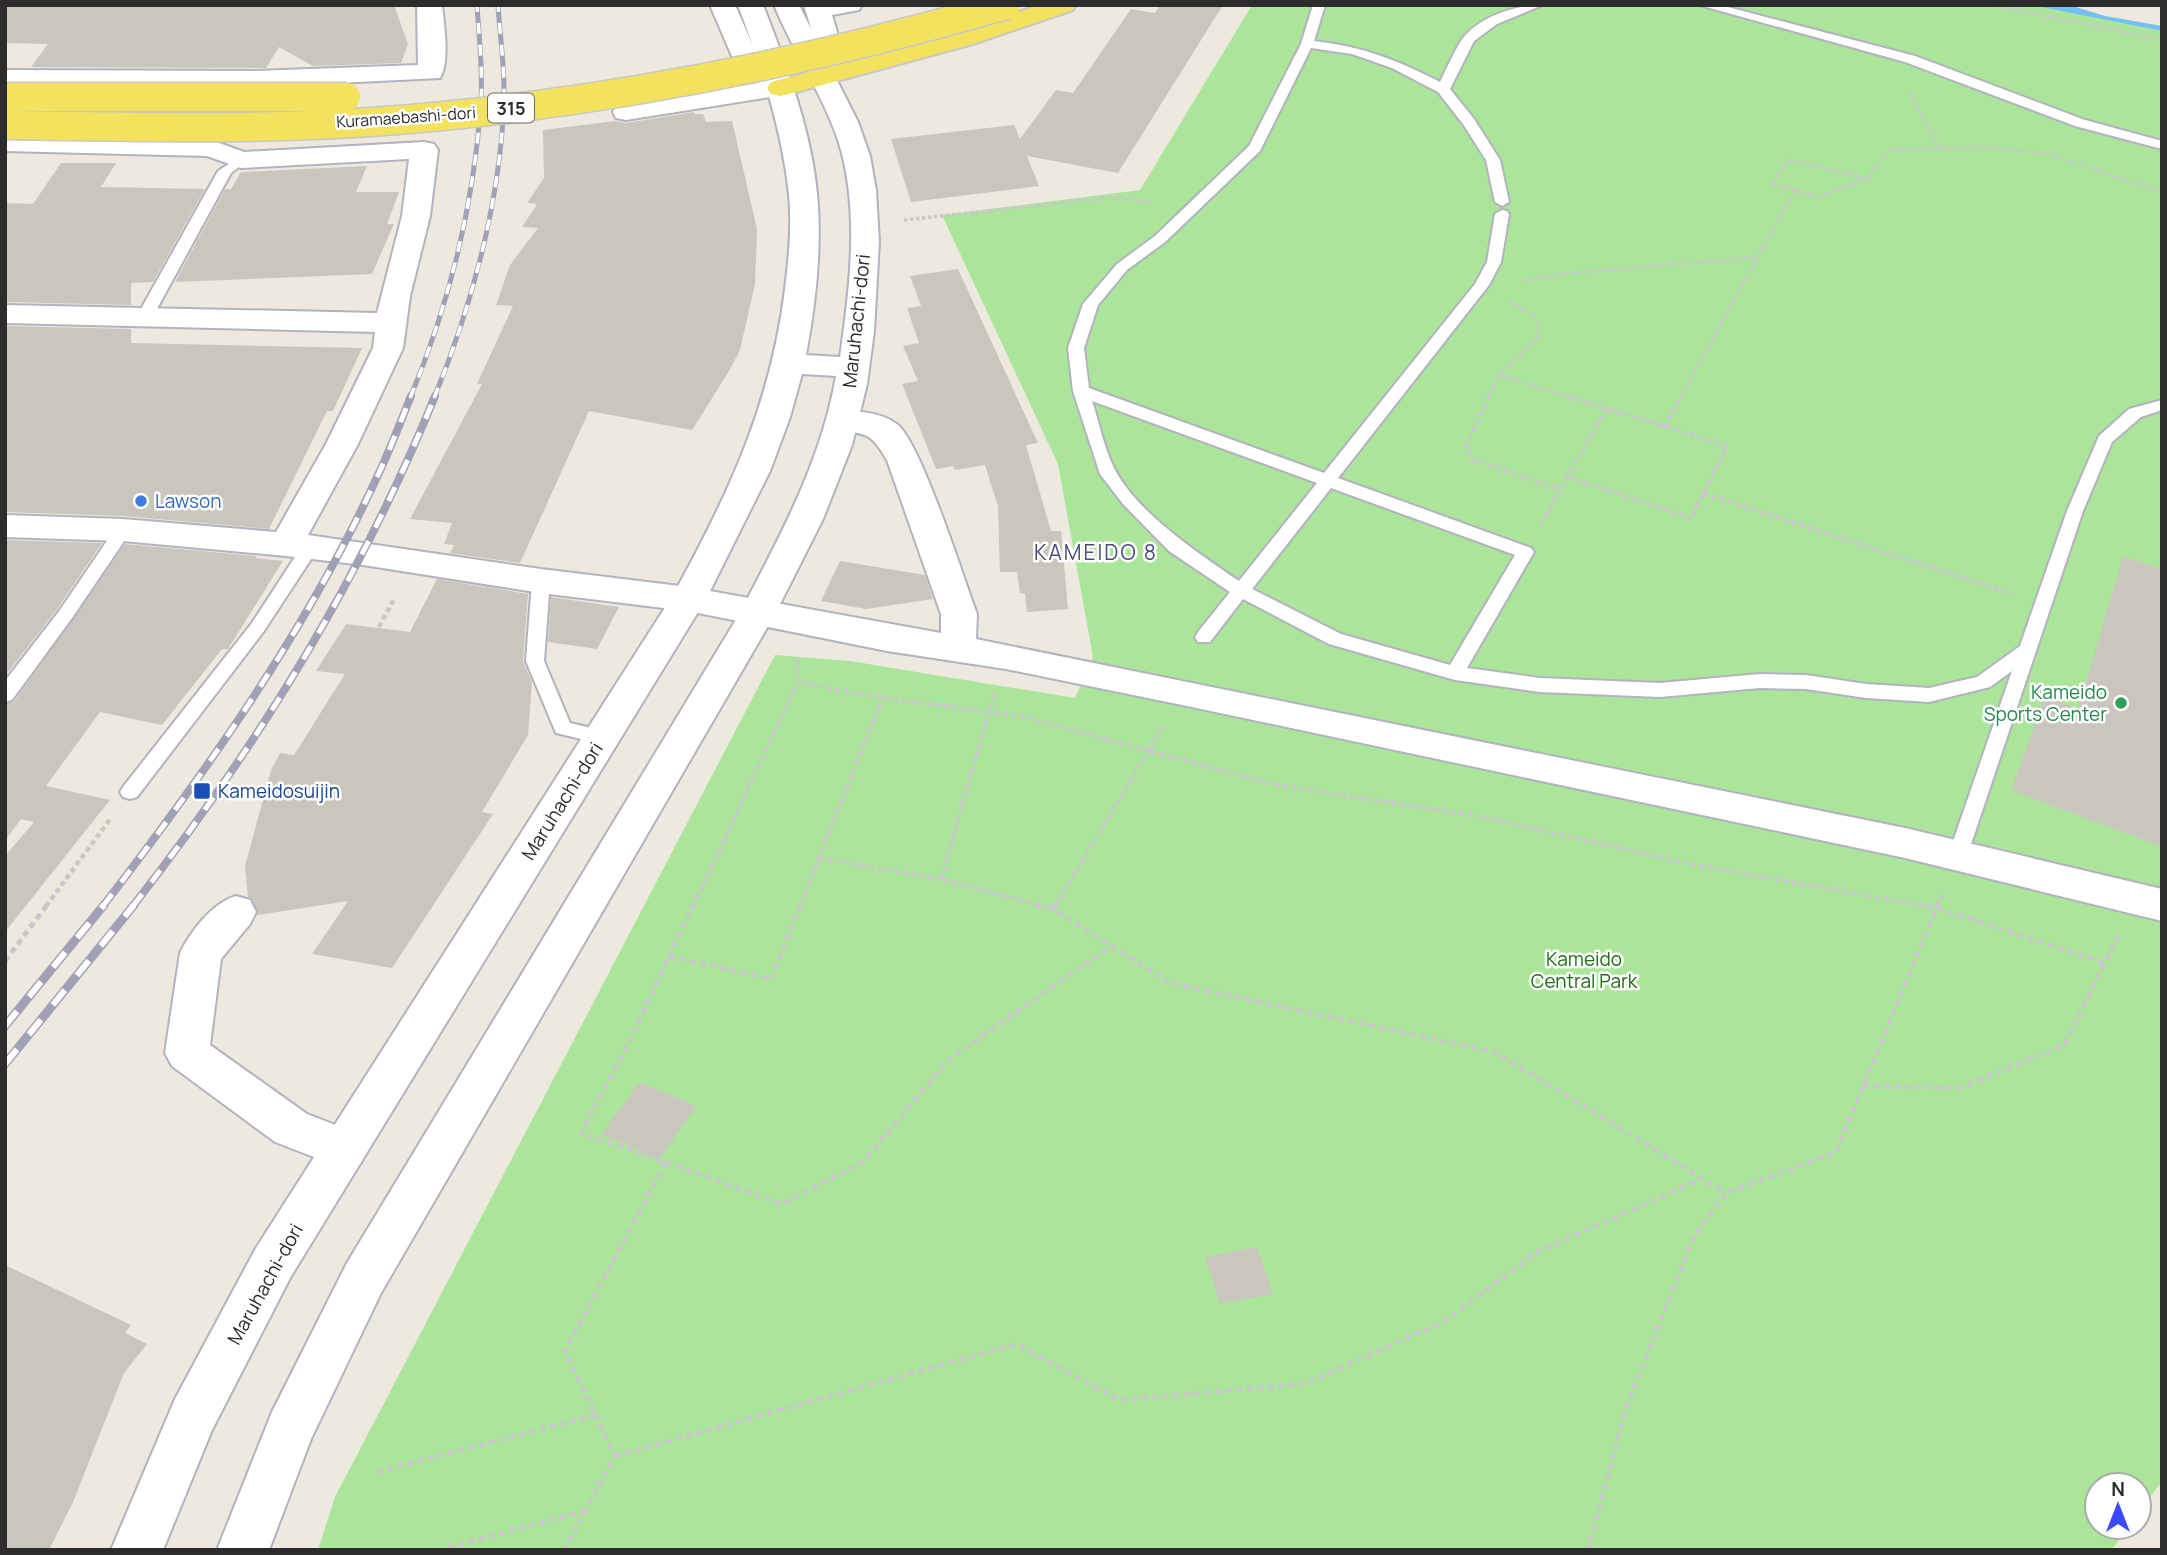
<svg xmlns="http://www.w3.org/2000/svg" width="2167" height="1555" font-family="Manrope,sans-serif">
<rect width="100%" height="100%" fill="#eee9de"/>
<polygon fill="#abe59a" points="1252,5 2031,5 2162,31 2162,1481 2139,1512 2139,1485 2097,1485 2097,1527 2128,1527 2112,1550 318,1550 335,1497 775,655 850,661 1075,698 1093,657 1058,464 942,215 1140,190"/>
<polygon fill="#70c0f1" points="2031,5 2069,5 2105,16 2162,26 2162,31"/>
<g fill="#c9c6bd">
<polygon points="5,5 394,5 408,44 401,63 313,66 279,47 266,68 31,67 48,44 5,43"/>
<polygon points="1160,5 1223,5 1118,173 1027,156 1039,186 911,202 891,139 1014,125 1020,139 1056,90 1073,93 1131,9 1155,13"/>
<polygon points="694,112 695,114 703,114 706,122 732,121 757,229 755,284 740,350 729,371 692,430 589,411 520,563 450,553 454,545 444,544 452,523 410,519 482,384 477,384 513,306 496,305 510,265 538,228 522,227 537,204 527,203 544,178 543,130 615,121 626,123"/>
<polygon points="61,163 116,163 101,187 205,189 153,282 131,283 131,305 5,302 5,203 33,204"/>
<polygon points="367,166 356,192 399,192 387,224 394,224 372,274 175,282 225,189 231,189 241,172"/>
<polygon points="958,269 1038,443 1026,445 1051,531 1061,531 1068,609 1027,612 1025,594 1020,593 1017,572 1000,572 998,506 985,465 955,470 953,466 936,469 902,384 918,381 903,346 919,343 907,308 921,306 910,276"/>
<polygon points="5,326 131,329 131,343 362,348 333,411 327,411 269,529 123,516 5,512"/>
<polygon points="5,540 102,543 58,608 5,676"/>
<polygon points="125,544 256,556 255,558 283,561 228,649 222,649 162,725 100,712 46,786 110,800 5,932 5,856 34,822 21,819 5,841 5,704 14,702"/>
<polygon points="2123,556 2162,569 2162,847 2011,790 2045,696 2078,709"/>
<polygon points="840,561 925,575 933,599 866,609 821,601"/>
<polygon points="437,579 528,594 523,661 532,682 528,735 482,812 493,814 392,968 312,954 348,901 258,915 252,899 248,897 245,866 271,770 280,753 294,755 345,674 316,671 346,624 410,632"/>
<polygon points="551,597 619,607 597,649 548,642"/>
<polygon points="640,1082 697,1106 659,1159 601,1134"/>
<polygon points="1257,1247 1273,1294 1220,1304 1205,1257"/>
<polygon points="5,1265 131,1325 125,1333 147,1344 124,1373 73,1502 49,1550 5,1550"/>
</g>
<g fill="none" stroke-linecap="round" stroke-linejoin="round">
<g stroke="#b2b2c0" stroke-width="4">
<g id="lane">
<path d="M1313 5H1325L1314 41C1364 47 1395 59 1440 82 1447 68 1454 51 1463 38 1481 16 1516 5 1543 5L1497 24 1474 41 1450 89 1474 119 1500 160 1509 202 1502 206 1495 202 1486 160 1463 124 1438 92 1392 68 1352 54 1311 48 1260 151 1165 242 1127 270 1098 305 1084 348 1089 388 1324 473 1475 284 1487 262 1495 214 1502 210 1507 211 1509 214 1501 262 1489 285 1338 478 1531 548 1534 552 1467 668 1540 678 1660 683 1760 674 1806 675 1866 684 1929 688 1977 677 2020 646 2067 511 2099 436 2129 409 2162 400V410L2141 417 2112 442 2083 511 1965 862 1958 864 1951 862 1948 856 2012 671 1990 687 1929 702 1866 698 1806 689 1760 688 1660 697 1540 692 1455 680 1329 644 1243 599 1210 642H1198L1195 637 1198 632 1230 592 1169 551 1123 504 1100 474 1073 391 1068 348 1083 304 1117 264 1155 236 1249 146 1301 44ZM1092 401 1317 483 1239 581C1199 554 1136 512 1114 468 1104 448 1099 422 1092 401ZM1331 488 1515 555 1450 665 1341 634 1252 589Z"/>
<polygon points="1699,5 1720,5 1915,56 2085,120 2162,141 2162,149 2075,126 1905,62"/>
<polygon points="241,156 248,160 231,173 152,318 144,323 139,321 136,318 218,171"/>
<polygon points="123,524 132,530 129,534 72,618 12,700 5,702 5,681 60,610 117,526"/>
<polygon points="310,541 319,547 264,631 137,797 130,799 123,797 120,792 123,787 252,623 304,543"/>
<polygon points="541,575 550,581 544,661 570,723 609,732 611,737 609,742 602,744 556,733 526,661 532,581"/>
</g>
</g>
<g stroke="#b2b2c0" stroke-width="4">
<g id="street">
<path d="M417 5H442C444 23 450 63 440 78L255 87 5 86V70L255 71 418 65Z"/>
<polygon points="710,5 735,5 758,57 793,88 789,94 626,120 616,118 613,112 616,106 626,104 758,83 734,61"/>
<path d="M804 5H862L859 10 832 15C839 37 847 63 832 84L823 86 814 84 810 78 816 45Z"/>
<path d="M5 135 211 140 244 152 424 142 434 144 438 150 430 216 410 296 403 348 358 444 308 535 541 569 688 587 941 633V614L887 460C867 426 864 437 831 428L826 421 831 414C850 409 881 411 898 425 922 446 963 577 977 614L976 639 1905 828 2162 889V921L1905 858 1187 706 1006 669 887 651 688 611 541 593 363 565 286 556 123 541 5 537V515L123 519 276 532 326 444 373 348 375 332 5 323V305L377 313 402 216 409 159 241 168 207 156 5 151Z"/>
<path d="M236 896 250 900 256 912 250 924 221 959 210 1045 307 1114 361 1135 367 1149 361 1163 345 1169 275 1142 172 1066 165 1053 180 953C191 931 212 903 236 896Z"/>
</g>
</g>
<g stroke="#b2b2c0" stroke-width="4">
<path id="secondary" d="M738 5H763C788 69 814 137 818 206 821 255 815 307 806 355L840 357C850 287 860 208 838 140 822 93 793 51 774 5H799L858 122 870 156 876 190 879 242 874 331 867 384 852 445 823 519 775 614 381 1293 311 1439 269 1550H217L272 1412 347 1263 740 613C780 536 821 462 836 376L802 374 790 417 770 471 706 599 290 1278 212 1430 163 1550H111L175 1399 256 1248 673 595C729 494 771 403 785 289 789 258 792 225 789 194 782 129 761 66 738 5Z"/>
</g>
<g stroke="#c8c8c8" stroke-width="4">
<polygon id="primary" points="1039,5 1076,5 1073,10 973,44 789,94 780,96 771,94 767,88 771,82 955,34"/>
</g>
<g stroke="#c8c8c8" stroke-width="3.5" stroke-dasharray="3.5 2.5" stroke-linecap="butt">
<polyline points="1990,5 2162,40"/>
<polyline points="1909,92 1939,147"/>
<polyline points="1795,190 1818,197 1867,179"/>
<polyline points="904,220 1099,199 1120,198 1153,203"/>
<polyline points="1523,281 1571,273 1757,257"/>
<polyline points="1499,375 1574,398"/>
<polyline points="1488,398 1499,375 1537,338 1539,326 1533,316 1509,301"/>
<polyline points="1680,398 1795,190 1772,184 1788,159 1867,179 1884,156 1895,149 1989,147 2045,153 2162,192"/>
</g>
<g stroke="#c8c8c8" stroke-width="4.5" stroke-dasharray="5 3.5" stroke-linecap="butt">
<polyline points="1489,396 1466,447 1472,459 1560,489"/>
<polyline points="1664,427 1681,396"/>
<polyline points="1566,476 1691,518 1727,446 1568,396"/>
<polyline points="1703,493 2012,594"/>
<polyline points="1541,524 1606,409"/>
<polyline points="379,627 395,597"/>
<polyline points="796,660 798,682 882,698 1021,716 1272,784 1483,817 1695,865 1927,906"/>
<polyline points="994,694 941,879 1043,906"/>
<polyline points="819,858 941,879"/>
<polyline points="46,906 111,818"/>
<polyline points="693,906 798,682"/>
<polyline points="800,906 882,698"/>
<polyline points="1055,906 1162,728"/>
<polyline points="1937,906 1943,892"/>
</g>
<g stroke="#c8c8c8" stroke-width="5" stroke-dasharray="6 4.5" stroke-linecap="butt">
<polyline points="1036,905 1053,909"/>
<polyline points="1056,905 1053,909 1170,983 1495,1052 1726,1193"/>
<polyline points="1917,905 1937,908 2105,963"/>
<polyline points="669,956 771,979 800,905"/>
<polyline points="5,961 47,905"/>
<polyline points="1863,1086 1959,1088 2064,1045 2118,936"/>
<polyline points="666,1162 781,1204 863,1162 948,1060 1111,946"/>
<polyline points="615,1456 1016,1344 1120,1400 1304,1384 1443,1322 1539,1251 1703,1178"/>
<polyline points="377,1472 595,1415"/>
<polyline points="438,1550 585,1511"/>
<polyline points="564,1550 615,1456 565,1351 666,1162 581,1133 627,1046 693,905"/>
<polyline points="1588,1550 1626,1408 1693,1238 1726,1193 1836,1152 1938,905"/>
</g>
<use href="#lane" fill="#fff" fill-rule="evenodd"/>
<use href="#street" fill="#fff" fill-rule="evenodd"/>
<use href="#secondary" fill="#fff" fill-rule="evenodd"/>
<use href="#primary" fill="#f3e25d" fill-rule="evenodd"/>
<g stroke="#a0a1b6" stroke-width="5">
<g id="rail-far2">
<path d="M410 398C449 305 474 203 481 102 483 69 479 37 477 5"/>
<path d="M434 398C472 306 500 202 504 101 505 69 500 37 498 5"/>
</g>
</g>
<g stroke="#a0a1b6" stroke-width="8">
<g id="rail-far1">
<path d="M103 906C206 772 307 630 378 475 390 450 400 423 411 396"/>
<path d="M133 906C255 750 360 581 435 396"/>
</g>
</g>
<g stroke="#a0a1b6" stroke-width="9">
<g id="rail">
<polyline points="5,1026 104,905"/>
<polyline points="5,1064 134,905"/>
</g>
</g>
<use href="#rail-far2" stroke="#fff" stroke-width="3.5" stroke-dasharray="11" stroke-linecap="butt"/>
<use href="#rail-far1" stroke="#fff" stroke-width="5" stroke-dasharray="15" stroke-linecap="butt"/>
<use href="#rail" stroke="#fff" stroke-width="6" stroke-dasharray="19" stroke-linecap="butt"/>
<g stroke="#c8c8c8" stroke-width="31" stroke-linecap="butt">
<g id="primary-bridge">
<polyline points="5,97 346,97"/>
<path d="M5 125C127 127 249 130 371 122 587 107 798 65 1006 5"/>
</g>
</g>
<use href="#primary-bridge" stroke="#f3e25d" stroke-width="28"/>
</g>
<circle fill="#3f7fe0" stroke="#fff" stroke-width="2.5" cx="141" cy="501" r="7"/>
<circle fill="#2e9e5b" stroke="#fff" stroke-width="2.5" cx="2121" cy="703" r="7"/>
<rect fill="#1a4fb4" stroke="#fff" stroke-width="2.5" x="193" y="782" width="18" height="18" rx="3.5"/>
<g text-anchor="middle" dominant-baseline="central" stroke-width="5" stroke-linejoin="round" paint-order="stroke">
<g font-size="16" fill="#2c2c2c" stroke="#fff">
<text transform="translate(406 117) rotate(-4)">Kuramaebashi-dori</text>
</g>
<rect fill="#fff" stroke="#6b6b6b" stroke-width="2" x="488" y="93.5" width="46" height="29" rx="5"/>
<g font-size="18" font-weight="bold" fill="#2c2c2c">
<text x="511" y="108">315</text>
</g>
<g font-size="19" fill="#2c2c2c" stroke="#fff">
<text transform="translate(856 321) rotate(-84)">Maruhachi-dori</text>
<text transform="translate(562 801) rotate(-58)">Maruhachi-dori</text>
<text transform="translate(265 1284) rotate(-61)">Maruhachi-dori</text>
</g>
<g font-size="19" fill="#366cbe" stroke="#fff" text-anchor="start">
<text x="155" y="501">Lawson</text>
</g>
<g font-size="19" fill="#27864d" stroke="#fff" text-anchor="end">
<text x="2107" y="692">Kameido<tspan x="2107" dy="22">Sports Center</tspan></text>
</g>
<g font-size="19" fill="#164399" stroke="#fff" text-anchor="start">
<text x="218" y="791">Kameidosuijin</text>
</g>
<g font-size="19" fill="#216b19" stroke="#fff">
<text x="1584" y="959">Kameido<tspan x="1584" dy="22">Central Park</tspan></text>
</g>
<g font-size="21" letter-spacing="2" fill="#4b4e7e" stroke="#fff">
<text x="1096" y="552">KAMEIDO 8</text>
</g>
</g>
<rect width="2167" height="1555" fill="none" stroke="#2c2c2c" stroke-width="14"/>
<g transform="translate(2118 1506)"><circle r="33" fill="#ffffff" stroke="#ababab" stroke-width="2"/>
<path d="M0-5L12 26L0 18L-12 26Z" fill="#3c49fd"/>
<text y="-10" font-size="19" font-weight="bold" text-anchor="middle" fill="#2c2c2c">N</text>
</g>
</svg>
